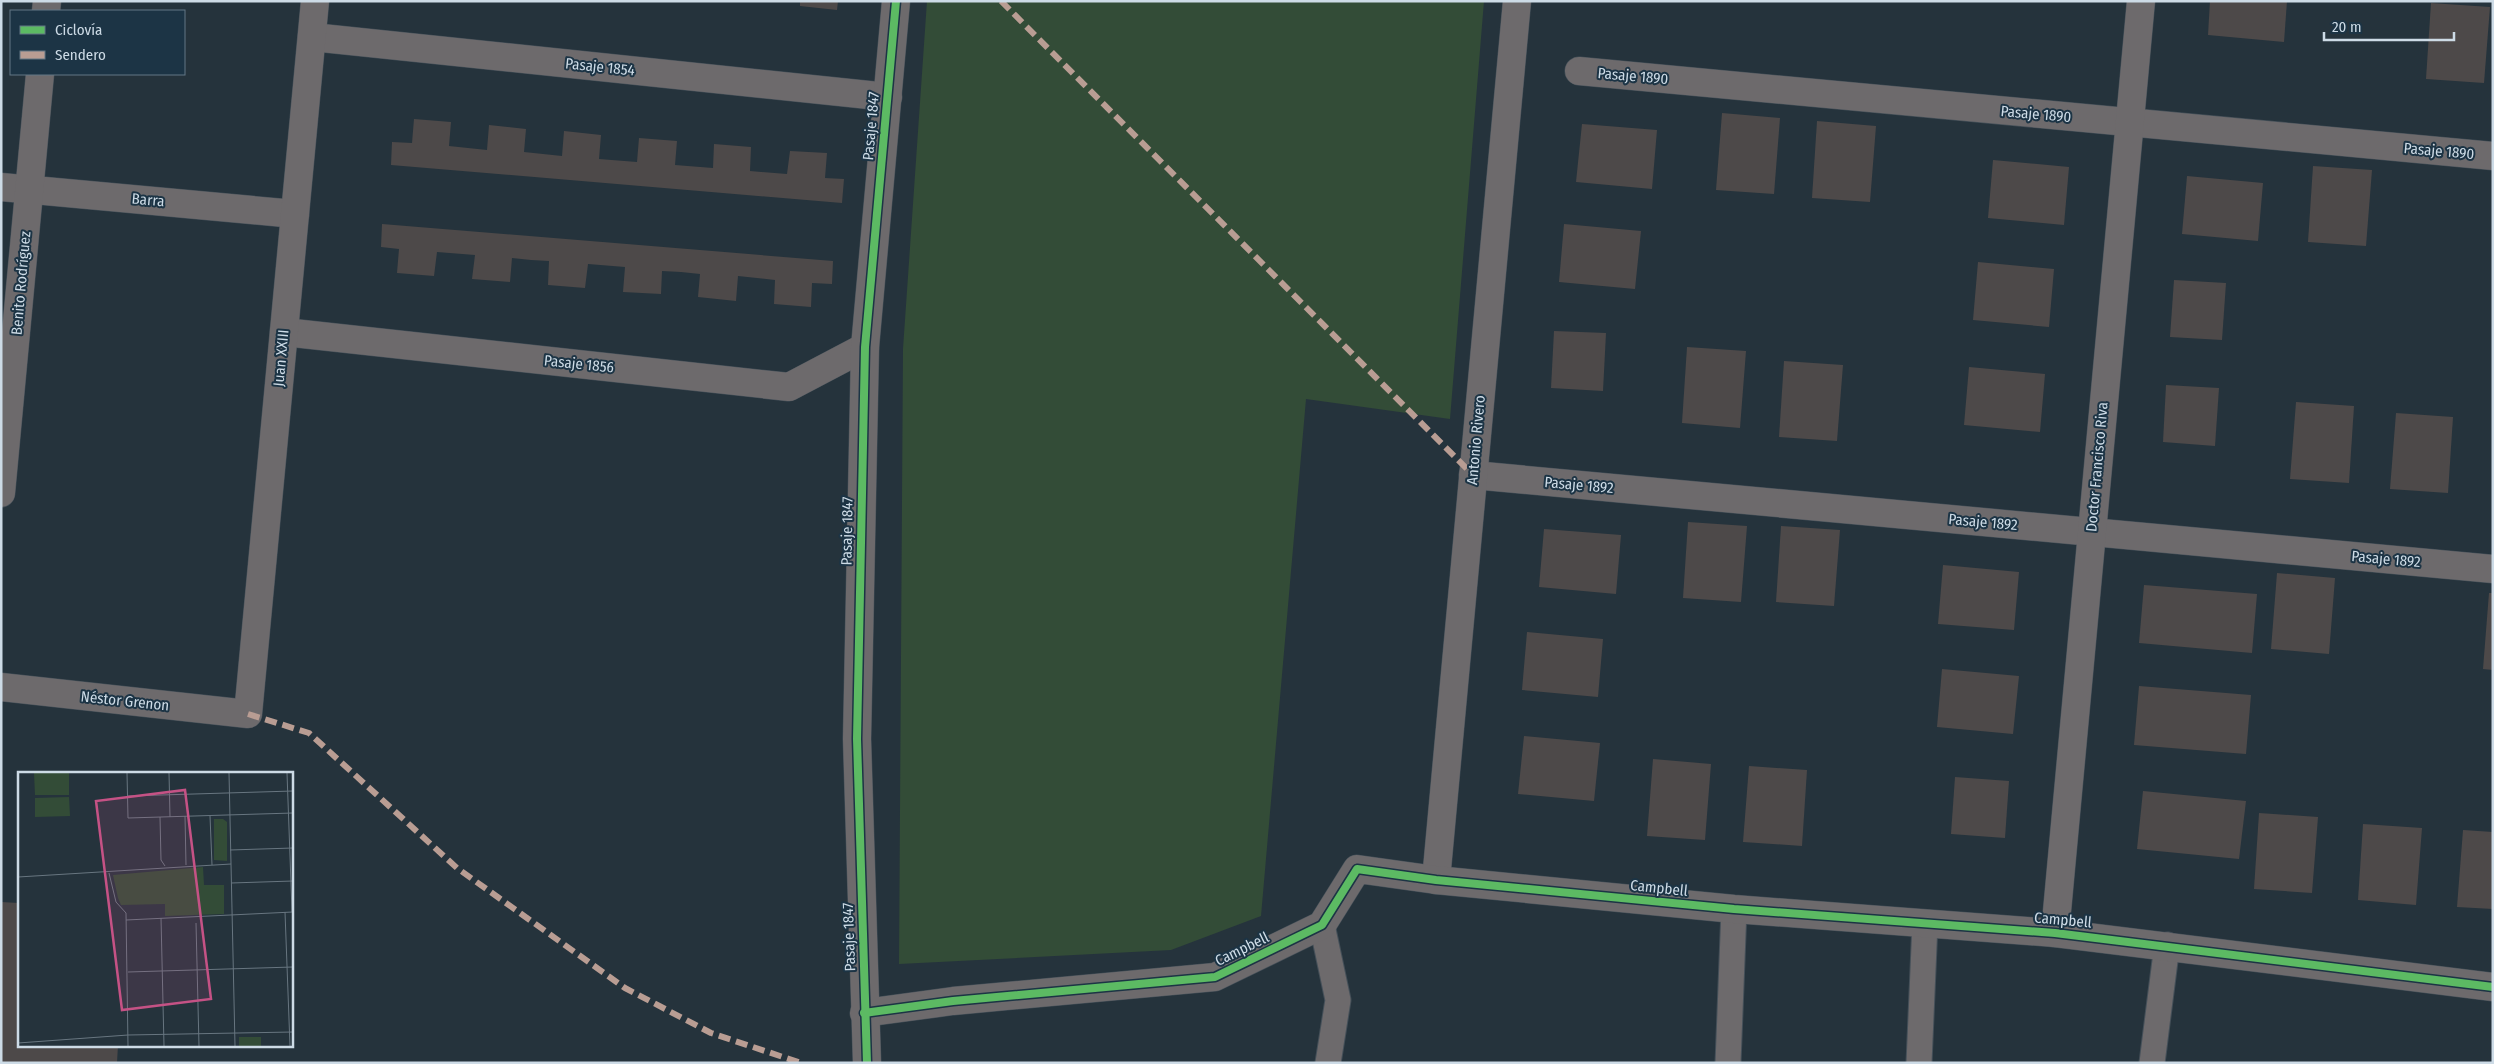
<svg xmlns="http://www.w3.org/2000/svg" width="2494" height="1064" font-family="'Fira Sans Condensed',sans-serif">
<rect width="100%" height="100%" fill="#25333c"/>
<polygon fill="#334c37" points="927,1 1484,1 1450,419 1306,399 1261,916 1171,950 899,964 903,349"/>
<g fill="#4d4949">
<polygon points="800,1 838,1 837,10 800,6"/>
<polygon points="2210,1 2287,1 2284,42 2208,35"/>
<polygon points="2431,3 2490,7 2484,83 2426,79"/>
<polygon points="1722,113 1780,118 1774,194 1716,190"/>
<polygon points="414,119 451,122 449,146 487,150 489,125 526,129 524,152 562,156 564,131 601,135 599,159 637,162 639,138 677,141 675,165 713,168 714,144 751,147 750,171 787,174 790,151 827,153 825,178 844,179 842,203 391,165 392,142 412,143"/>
<polygon points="1817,121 1876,126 1870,202 1812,198"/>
<polygon points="1582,124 1657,130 1652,189 1576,182"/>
<polygon points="1993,160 2069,167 2064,225 1988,218"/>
<polygon points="2313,166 2372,170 2366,246 2308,242"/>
<polygon points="2187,176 2263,183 2258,241 2182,234"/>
<polygon points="382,224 833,261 832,284 812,283 811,307 774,304 775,280 738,276 736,301 698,297 700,274 681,272 662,271 661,294 623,292 625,267 588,264 585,288 548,285 549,261 531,260 512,258 510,282 472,279 475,255 437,252 434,276 397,273 399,249 381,247"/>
<polygon points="1564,224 1641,231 1635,289 1559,282"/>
<polygon points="1978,262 2054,269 2049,327 1973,320"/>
<polygon points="2174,280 2226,283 2222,340 2170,337"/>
<polygon points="1554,331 1606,333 1603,391 1551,388"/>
<polygon points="1687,347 1746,351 1740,428 1682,423"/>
<polygon points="1784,361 1843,365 1837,441 1779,437"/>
<polygon points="1969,367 2045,374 2040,432 1964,425"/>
<polygon points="2166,385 2219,388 2215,446 2163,442"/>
<polygon points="2296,402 2354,406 2349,483 2290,479"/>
<polygon points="2396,413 2453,417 2448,493 2390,489"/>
<polygon points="1688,522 1747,526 1741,602 1683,598"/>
<polygon points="1781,526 1840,530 1834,606 1776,602"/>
<polygon points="1544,529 1621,535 1616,594 1539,587"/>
<polygon points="1943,565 2019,572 2014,630 1938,624"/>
<polygon points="2277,573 2335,578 2329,654 2271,649"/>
<polygon points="2144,585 2257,594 2252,653 2139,643"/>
<polygon points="2489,593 2493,593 2493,670 2483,669"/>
<polygon points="1527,632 1603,639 1598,697 1522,690"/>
<polygon points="1942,669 2019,676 2013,734 1937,727"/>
<polygon points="2139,686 2251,695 2246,754 2134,745"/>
<polygon points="1524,736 1600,743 1594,801 1518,794"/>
<polygon points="1653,759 1711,764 1705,840 1647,836"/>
<polygon points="1749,766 1807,770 1802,846 1743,842"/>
<polygon points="1955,777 2009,781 2005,838 1951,834"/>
<polygon points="2143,791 2246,801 2239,859 2137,849"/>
<polygon points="2259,813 2318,817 2312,893 2254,889"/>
<polygon points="2363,824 2422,828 2416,905 2358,900"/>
<polygon points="2463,830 2493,832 2493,909 2457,907"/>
<polygon points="1,902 19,903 19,1045 118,1045 117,1063 1,1063"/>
</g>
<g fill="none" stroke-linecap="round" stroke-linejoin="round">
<g stroke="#455059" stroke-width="27">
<g id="lane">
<polyline points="1322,925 1338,1000 1328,1063"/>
<polyline points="1728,1063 1734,909"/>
<polyline points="1919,1063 1925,923"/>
<polyline points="2152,1063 2167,945"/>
</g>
</g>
<g stroke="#455059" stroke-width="29">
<g id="street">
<polyline points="46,11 47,1"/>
<polyline points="312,37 888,97"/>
<polyline points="1579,71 2493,156"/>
<polyline points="1,187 295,214"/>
<polyline points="284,332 789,387 865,347"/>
<polyline points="1473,475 2493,569"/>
<polyline points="1,493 40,74"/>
<polyline points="1,687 248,714 315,1"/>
<polyline points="1436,880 1517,1"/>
<polyline points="2055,933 2141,1"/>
<polyline points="864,1013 953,1001 1215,977 1322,925 1357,869 1436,880 1734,909 2055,933 2493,987"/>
<polyline points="867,1063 857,739 865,347 896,1"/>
</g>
</g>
<use href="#lane" stroke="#6d6a6c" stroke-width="25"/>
<use href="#street" stroke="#6d6a6c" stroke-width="28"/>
<g stroke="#b99d93" stroke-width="6" stroke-dasharray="12 6" stroke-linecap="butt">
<polyline points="1001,1 1473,475"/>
<polyline points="248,714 309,733 457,868 625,988 711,1033 801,1063"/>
</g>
<g stroke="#1c3445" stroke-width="11">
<g id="cycleway">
<polyline points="864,1013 953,1001 1215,977 1322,925 1357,869 1436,880 1734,909 2055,933 2493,987"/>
<polyline points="867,1063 857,739 865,347 896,1"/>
</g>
</g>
<use href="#cycleway" stroke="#5cba63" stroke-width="8"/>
</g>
<g text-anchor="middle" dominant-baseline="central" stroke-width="4" stroke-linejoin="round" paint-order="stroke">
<g font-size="15" fill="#cddbe6" stroke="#1c3445">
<text transform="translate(600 67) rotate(6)">Pasaje 1854</text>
<text transform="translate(1633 76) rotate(5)">Pasaje 1890</text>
<text transform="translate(2036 114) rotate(5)">Pasaje 1890</text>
<text transform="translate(871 126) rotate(-85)">Pasaje 1847</text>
<text transform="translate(2439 151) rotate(5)">Pasaje 1890</text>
<text transform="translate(148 200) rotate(5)">Barra</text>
<text transform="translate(21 283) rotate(-85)">Benito Rodríguez</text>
<text transform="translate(281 358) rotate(-85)">Juan XXIII</text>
<text transform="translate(579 364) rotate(6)">Pasaje 1856</text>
<text transform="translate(1476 440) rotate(-85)">Antonio Rivero</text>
<text transform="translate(2097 467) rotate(-85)">Doctor Francisco Riva</text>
<text transform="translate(1579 485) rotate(5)">Pasaje 1892</text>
<text transform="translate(1983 522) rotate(5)">Pasaje 1892</text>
<text transform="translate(847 531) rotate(-89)">Pasaje 1847</text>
<text transform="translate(2386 559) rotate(5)">Pasaje 1892</text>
<text transform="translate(125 701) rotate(6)">Néstor Grenon</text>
<text transform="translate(1659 888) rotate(6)">Campbell</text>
<text transform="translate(2063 920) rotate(5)">Campbell</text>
<text transform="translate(849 937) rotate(-92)">Pasaje 1847</text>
<text transform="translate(1242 949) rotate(-26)">Campbell</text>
</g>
</g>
<g transform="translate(18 772)">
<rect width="275" height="275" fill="#25333c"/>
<path d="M16 1H51V23H17ZM51 25 52 44 17 45V26ZM196 47H205L209 50V89L196 88ZM185 95 186 113H206V142L147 144V132L103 133 100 126 95 103ZM221 265H243V274H221Z" fill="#334c37"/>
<path fill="none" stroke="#687680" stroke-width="1" d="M109 1 110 46 275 41M151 1 152 45M211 1 217 274M269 1 274 140M110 24 275 19M167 44 168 93M192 44 194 93M142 45 143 88 147 94M212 78 275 76M91 101 98 130 108 141 110 274M0 105 213 92M213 111 275 109M267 140 272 274M143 146 146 274M108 148 275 140M178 151 181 274M110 200 275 195M0 271 110 263 275 260"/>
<path fill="#c55285" fill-opacity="0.15" stroke="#c55285" stroke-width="2.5" d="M167 18 193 227 104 238 78 29Z"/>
<rect width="275" height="275" fill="none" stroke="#cddbe6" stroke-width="2.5"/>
</g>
<rect width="2494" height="1064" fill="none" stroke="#cddbe6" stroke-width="5"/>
<rect x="10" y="10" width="175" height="65" fill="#1c3445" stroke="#637785"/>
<rect x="20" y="26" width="25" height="8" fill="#5cba63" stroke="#637785"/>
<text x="55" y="35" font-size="15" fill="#cddbe6">Ciclovía</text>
<rect x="20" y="51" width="25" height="8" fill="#b99d93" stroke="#637785"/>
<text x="55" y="60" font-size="15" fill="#cddbe6">Sendero</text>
<path d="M2324 32v8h130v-8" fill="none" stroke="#cddbe6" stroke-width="2.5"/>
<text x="2332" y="32" font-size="15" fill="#cddbe6" stroke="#1c3445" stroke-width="4" paint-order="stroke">20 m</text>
</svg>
